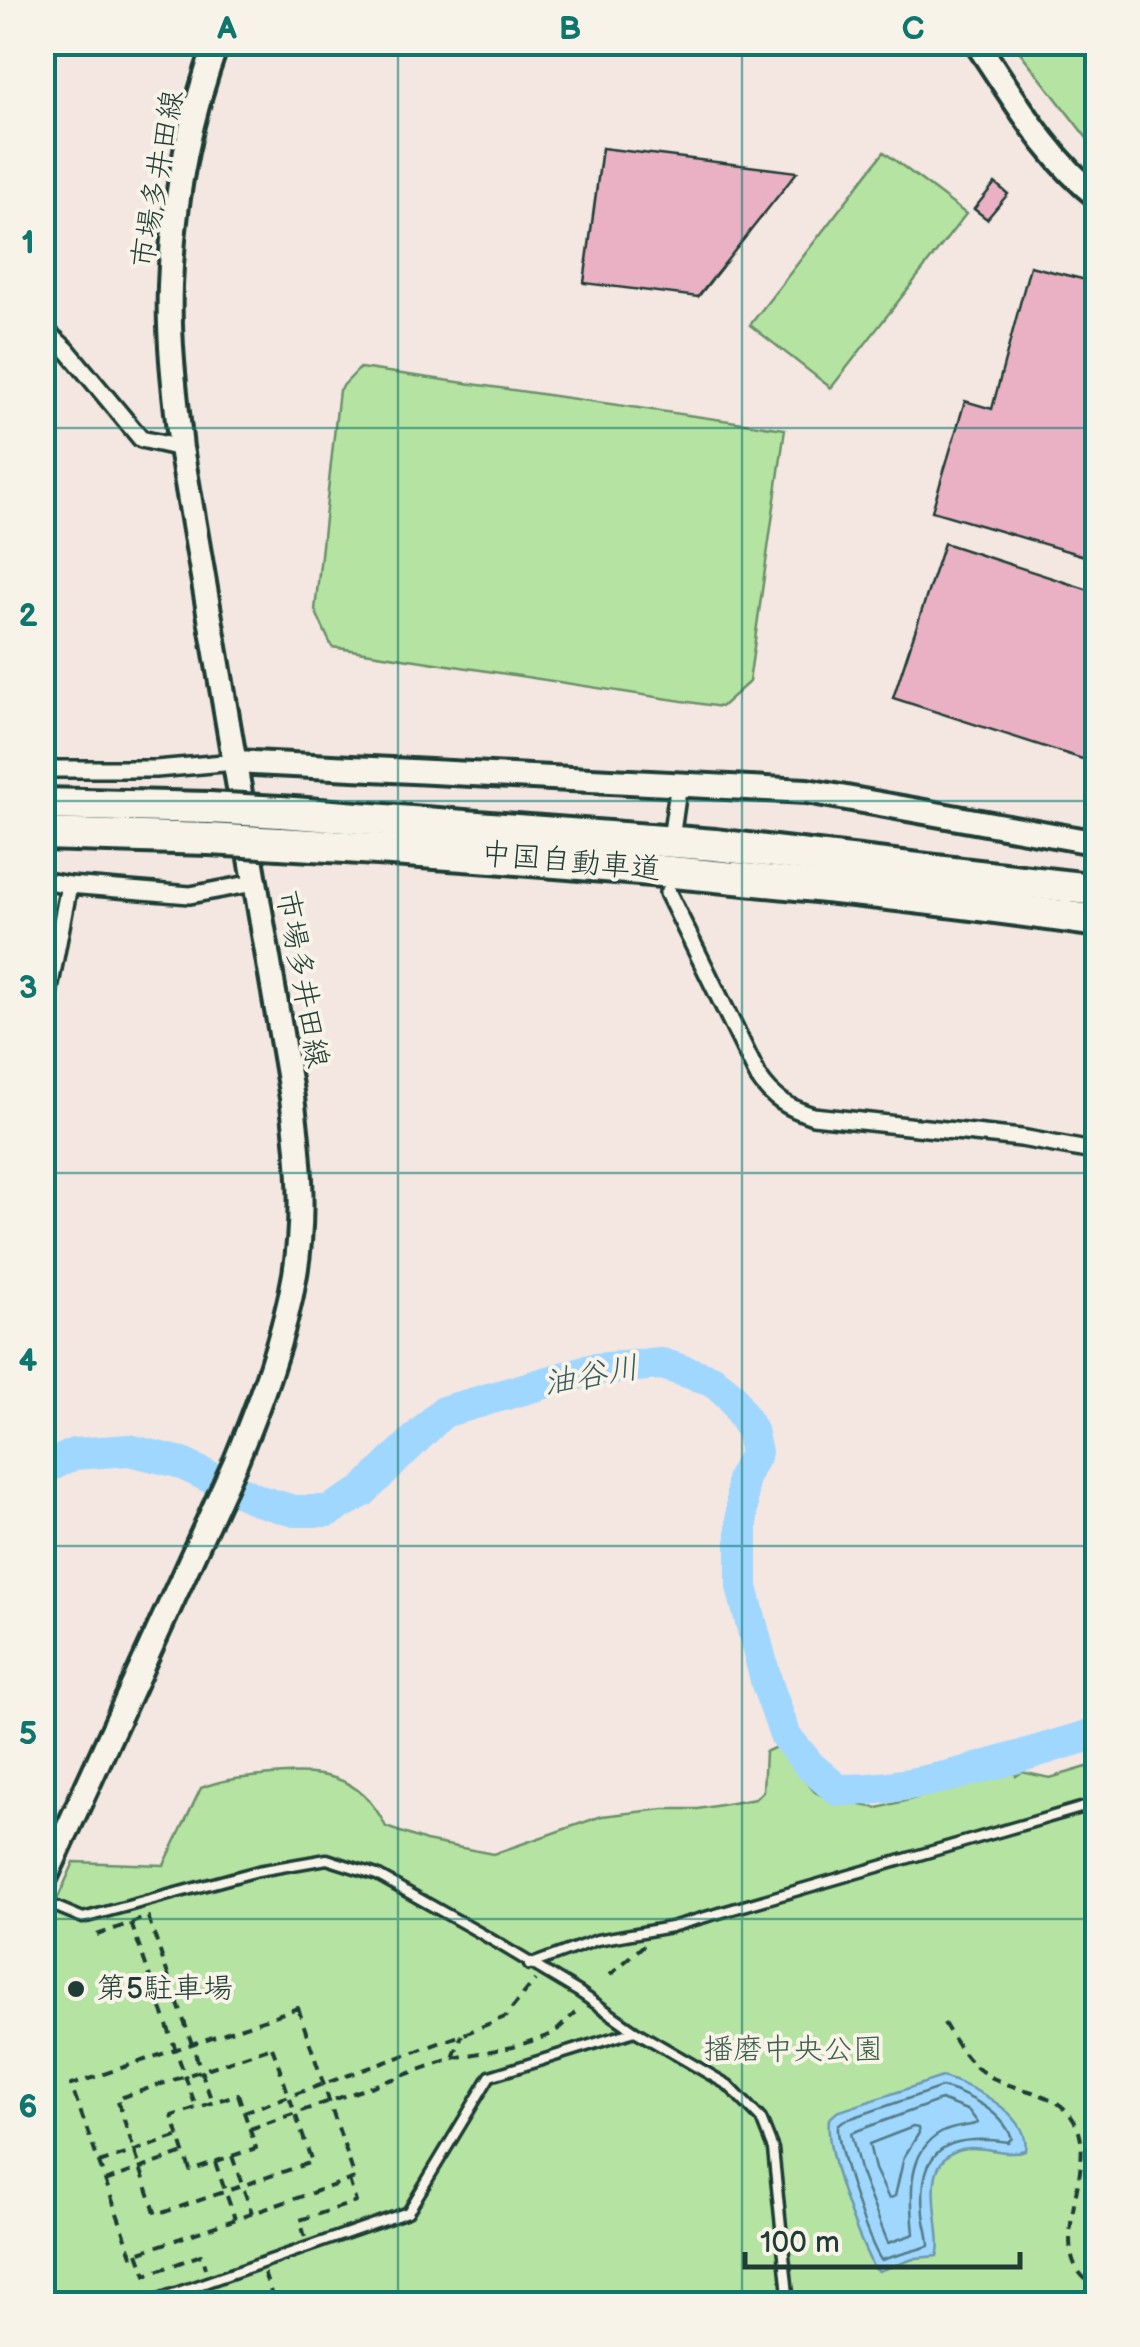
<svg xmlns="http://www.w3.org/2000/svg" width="1140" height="2347" font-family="'Balsamiq Sans','Klee One',sans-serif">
<rect width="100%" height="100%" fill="#f4e6e1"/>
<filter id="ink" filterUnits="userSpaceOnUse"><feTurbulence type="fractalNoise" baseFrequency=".01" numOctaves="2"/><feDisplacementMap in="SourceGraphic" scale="20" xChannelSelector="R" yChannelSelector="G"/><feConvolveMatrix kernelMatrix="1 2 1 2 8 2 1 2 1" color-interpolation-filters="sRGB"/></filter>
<g filter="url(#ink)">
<g fill="#b5e3a2" stroke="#6a906b" stroke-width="2.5">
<polygon points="1013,43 1097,43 1097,151"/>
<polygon points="884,152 966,214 831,388 750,325"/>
<polygon points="360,368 785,429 749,682 721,707 332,647 315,610 339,390"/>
<path d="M776 1747 815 1792 831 1800 878 1808 1015 1772 1016 1776 1022 1772 1050 1778 1097 1764V2304H43V1931L74 1862 164 1865 201 1788C221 1780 241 1778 262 1776 318 1769 360 1772 386 1827L426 1841 493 1854 602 1816 664 1809H698L755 1799 763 1791 765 1752Z"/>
</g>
<path fill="#a0d7ff" stroke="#6c99ae" stroke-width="2.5" d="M942 2077C969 2084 1032 2115 1025 2150 1004 2157 982 2144 962 2149 913 2161 946 2230 937 2256L916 2258 879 2271 874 2269C857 2234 825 2156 829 2119L837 2112Z"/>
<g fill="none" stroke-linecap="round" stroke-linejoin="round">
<g stroke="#537b85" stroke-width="2.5">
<path d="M942 2087C969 2095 1001 2111 1012 2138L1008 2142C948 2133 917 2147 924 2214 925 2225 929 2235 929 2246L881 2260C868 2241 836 2147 838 2125L843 2121Z"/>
<path d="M941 2100 969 2111 978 2123C968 2127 953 2126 941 2133 905 2152 911 2201 914 2234L888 2243 861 2174 851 2133Z"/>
<polygon points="913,2127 918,2128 919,2133 904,2157 895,2196 889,2199 875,2169 869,2144"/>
</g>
<path stroke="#a0d7ff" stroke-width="32" d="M42 1470 74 1454 129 1450 178 1462 260 1501 294 1511H328L362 1492 443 1412 594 1369 662 1364 712 1380 731 1396 751 1430 756 1452 742 1480V1587L767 1684 786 1737 811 1767 838 1790C928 1791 1012 1757 1098 1733"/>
</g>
<g fill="#eab1c4" stroke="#1f3d34" stroke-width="2.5">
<polygon points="602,148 797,172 698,297 584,283"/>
<polygon points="995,183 1008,194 987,219 974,209"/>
<polygon points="1030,266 1098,283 1098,560 932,511 965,401 992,409"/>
<polygon points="944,543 1098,593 1098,764 893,698"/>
</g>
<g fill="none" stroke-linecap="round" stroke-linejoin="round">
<g stroke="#1f3d34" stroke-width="15">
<g id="lane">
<polyline points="42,1901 83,1918 258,1871 327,1859 377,1875 482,1934 579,1992 635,2031 728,2085 761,2119 773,2149 789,2304"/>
<polyline points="529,1965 597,1940 671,1927 1098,1803"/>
<polyline points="144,2304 408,2212 490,2076 635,2031"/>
</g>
</g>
<g stroke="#1f3d34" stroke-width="22">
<g id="street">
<polyline points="42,327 67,350 141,439 181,448"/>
<polyline points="42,769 156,769 235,762"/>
<polyline points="672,832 679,783"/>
<polyline points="42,880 69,885 190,895 254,883"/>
<path d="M668 893 759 1078C773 1099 789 1108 813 1116L1021 1138 1098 1152"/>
<polyline points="42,1026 69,885"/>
</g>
</g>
<g stroke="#1f3d34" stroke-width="30">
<g id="secondary">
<path d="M976 42C1013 96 1046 157 1098 197"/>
<polyline points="235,762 807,791 1098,843"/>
<path d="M42 1885 235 1463C260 1402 284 1339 295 1274 305 1215 300 1156 292 1098L181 448C175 394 168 340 170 286 173 204 189 119 217 42"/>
</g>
</g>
<g stroke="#1f3d34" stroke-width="38">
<g id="highway">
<polyline points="42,804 209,808"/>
<polyline points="280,812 715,845 1098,890"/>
<polyline points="42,834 209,839"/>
<path d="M280 843C553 859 826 882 1098 921"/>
</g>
</g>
<g stroke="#1f3d34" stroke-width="4" stroke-dasharray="10 8" stroke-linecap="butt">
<polyline points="131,1923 196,2107"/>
<polyline points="97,1935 148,1917 212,2102"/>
<polyline points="610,1975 644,1945"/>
<polygon points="298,2008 355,2178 132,2255 71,2085"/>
<path d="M944 2023C958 2046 969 2067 995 2079 1026 2095 1062 2090 1078 2129 1096 2174 1038 2259 1098 2287"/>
<polygon points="272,2047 312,2162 156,2215 117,2099"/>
<polyline points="453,2058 513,2047 553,2034 575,2013"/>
<polygon points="238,2094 256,2148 190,2170 172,2116"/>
<polyline points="244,2112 462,2035 505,2017 535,1980"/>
<polyline points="250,2129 453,2058 462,2035"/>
<polyline points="232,2156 252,2213"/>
<polyline points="215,2162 235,2219"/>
<polyline points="99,2163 179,2136"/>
<polyline points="105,2181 184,2153"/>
<polyline points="305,2237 300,2220 356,2202 349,2180"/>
<polyline points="138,2253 146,2275 201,2255 205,2268"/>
<polyline points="264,2273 275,2304"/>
</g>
<use href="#lane" stroke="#f7f3e8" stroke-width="8"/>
<use href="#street" stroke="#f7f3e8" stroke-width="15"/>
<use href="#secondary" stroke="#f7f3e8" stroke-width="22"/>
<use href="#highway" stroke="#f7f3e8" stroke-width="30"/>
<g stroke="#1f3d34" stroke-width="38" stroke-linecap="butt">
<g id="highway-bridge">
<polyline points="209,808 280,812"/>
<polyline points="209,839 280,843"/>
</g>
</g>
<use href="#highway-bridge" stroke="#f7f3e8" stroke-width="30"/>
</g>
</g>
<path fill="none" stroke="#0f766e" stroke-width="2.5" stroke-opacity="0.55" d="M398 42V2304M742 42V2304M42 428H1098M42 801H1098M42 1173H1098M42 1546H1098M42 1919H1098"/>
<circle fill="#1f3d34" stroke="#f7f3e8" stroke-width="4" cx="76" cy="1989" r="10"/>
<g text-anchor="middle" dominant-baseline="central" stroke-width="8" stroke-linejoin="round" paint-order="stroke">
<g font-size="30" fill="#1f3d34" stroke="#f7f3e8">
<text transform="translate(158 179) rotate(-80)">市場多井田線</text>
<text transform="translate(571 862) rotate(5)">中国自動車道</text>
<text transform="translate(302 979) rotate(80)">市場多井田線</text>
</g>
<g font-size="30" fill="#1f3d34" stroke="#f7f3e8" text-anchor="start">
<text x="96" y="1989">第5駐車場</text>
</g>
<g font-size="30" fill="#3d5e4a" stroke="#f7f3e8">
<text x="793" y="2050">播磨中央公園</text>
</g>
<g font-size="32" font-style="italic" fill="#395c5d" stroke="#f7f3e8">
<text transform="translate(591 1376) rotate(-10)">油谷川</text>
</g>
</g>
<rect width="1140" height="2347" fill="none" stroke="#f7f3e8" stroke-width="110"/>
<path d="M745 2252v15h275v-15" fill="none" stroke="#1f3d34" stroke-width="5"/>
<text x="760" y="2252" font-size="30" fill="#1f3d34" stroke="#f7f3e8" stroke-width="8" paint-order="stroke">100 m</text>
<rect x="55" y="55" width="1030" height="2237" fill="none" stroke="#0f766e" stroke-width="4"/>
<g font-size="32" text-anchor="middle" font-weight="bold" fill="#0f766e">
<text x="227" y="39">A</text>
<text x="570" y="39">B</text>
<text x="913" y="39">C</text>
<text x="28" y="253">1</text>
<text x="28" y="626">2</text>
<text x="28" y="998">3</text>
<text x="28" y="1371">4</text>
<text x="28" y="1744">5</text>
<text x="28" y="2117">6</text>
</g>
</svg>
